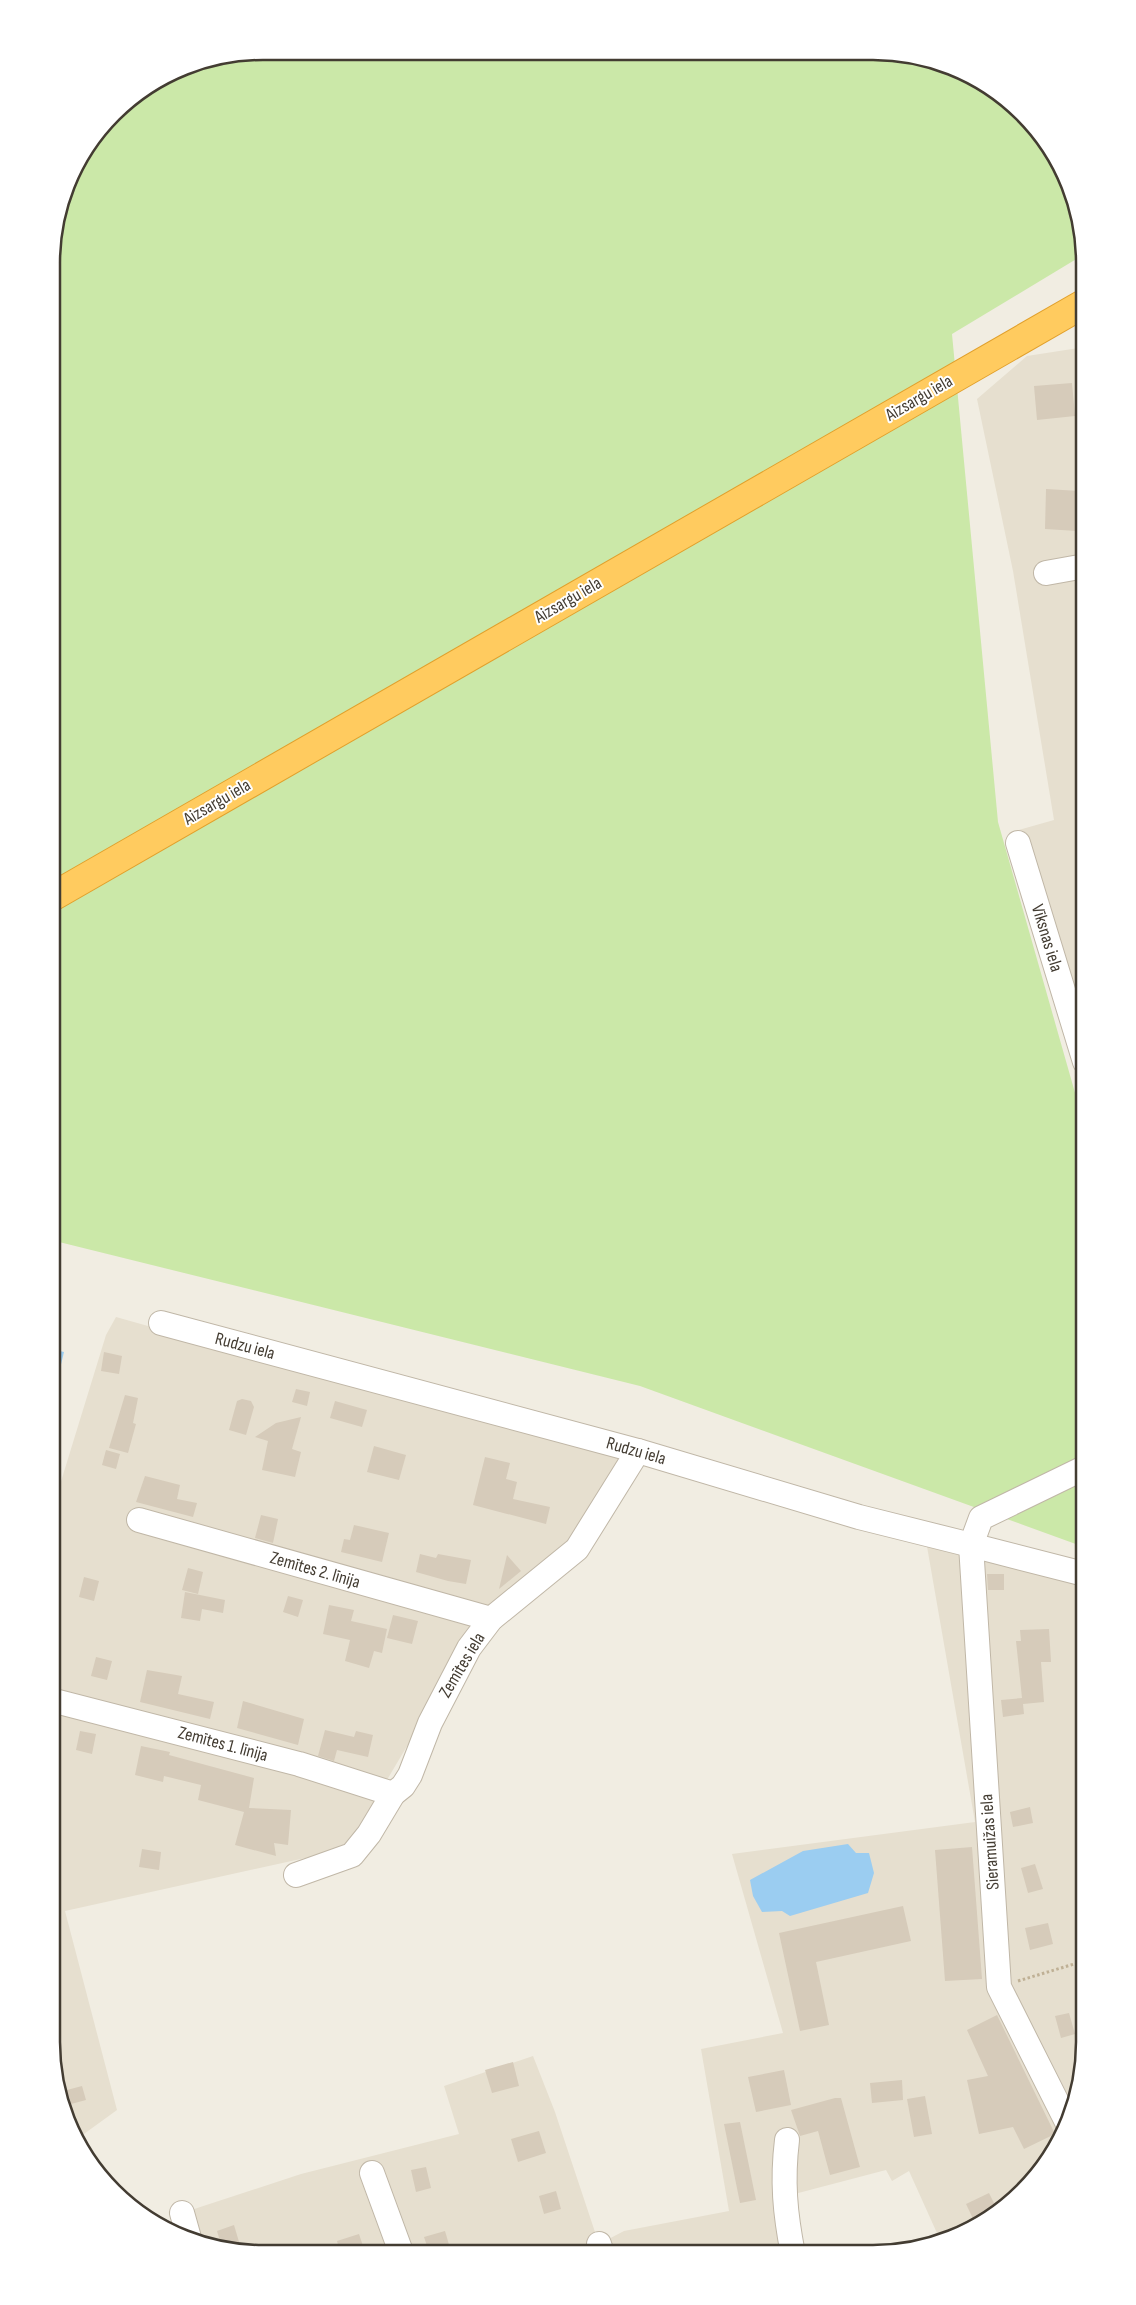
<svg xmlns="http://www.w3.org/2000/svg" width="1136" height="2305" font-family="'Sofia Sans Condensed',sans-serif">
<rect width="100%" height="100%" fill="#f1ede2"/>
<g fill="#e6dfcf">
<polygon points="1085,347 1085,1060 1015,831 1054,820 1013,571 977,399 1027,356"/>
<polygon points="116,1317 251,1355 624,1452 567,1545 480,1623 346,1849 65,1911 117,2110 77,2139 62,2110 51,2042 51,1514 106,1335"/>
<polygon points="925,1535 1084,1562 1084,2055 1073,2110 1041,2171 991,2218 941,2242 909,2171 892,2181 886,2170 783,2197 793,2254 235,2252 189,2238 182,2213 301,2174 459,2134 444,2086 533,2056 555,2112 599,2244 624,2231 729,2211 701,2049 783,2033 732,1854 975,1822"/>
</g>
<polygon fill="#cbe8a8" points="263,51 914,55 967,73 1013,104 1049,146 1074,195 1083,255 952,334 998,822 1085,1128 1084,1547 640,1386 51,1240 52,249 73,169 123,104 182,67"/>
<g fill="#9bcdf1">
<polygon points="51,1349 64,1352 51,1406"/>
<polygon points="848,1844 856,1853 869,1853 874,1873 868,1893 790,1916 782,1911 762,1912 753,1896 750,1880 803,1851"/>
</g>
<g fill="#d6cbba">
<polygon points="1072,383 1075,416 1037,420 1034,386"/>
<polygon points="1046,489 1079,491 1077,531 1045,529"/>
<polygon points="104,1352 122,1356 119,1374 101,1371"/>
<polygon points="296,1389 310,1392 307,1406 292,1402"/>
<polygon points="125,1395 138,1398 133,1423 136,1424 128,1453 109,1448"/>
<polygon points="242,1399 251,1401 254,1407 246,1435 229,1430 237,1401"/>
<polygon points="335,1401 367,1410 362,1427 330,1418"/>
<polygon points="301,1417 292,1449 301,1452 295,1477 262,1470 268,1441 255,1437 276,1423"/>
<polygon points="374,1446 406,1455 399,1480 367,1472"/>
<polygon points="106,1450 120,1454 116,1469 102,1465"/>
<polygon points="485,1457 510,1463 506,1479 517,1482 513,1499 550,1507 546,1524 473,1505"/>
<polygon points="145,1476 180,1485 177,1499 197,1503 193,1517 136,1502"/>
<polygon points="261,1515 278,1519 273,1543 255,1538"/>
<polygon points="354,1525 389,1533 382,1562 341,1552 344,1539 350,1540"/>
<polygon points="420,1554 436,1558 438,1554 471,1560 466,1584 448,1581 416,1572"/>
<polygon points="507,1555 521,1571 499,1589"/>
<polygon points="188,1568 203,1572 198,1594 182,1590"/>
<polygon points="987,1574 1004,1574 1004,1590 988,1590"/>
<polygon points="84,1577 99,1581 94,1601 79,1597"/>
<polygon points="185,1592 225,1600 223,1613 202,1609 200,1621 181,1618"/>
<polygon points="288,1596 303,1600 298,1617 283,1612"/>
<polygon points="329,1605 354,1610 351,1621 387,1629 382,1653 374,1651 369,1668 345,1661 350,1640 323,1634"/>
<polygon points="393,1615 418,1621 412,1644 387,1638"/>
<polygon points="1049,1629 1051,1662 1041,1662 1044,1702 1023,1704 1024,1714 1003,1717 1001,1700 1022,1698 1016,1641 1021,1641 1020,1630"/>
<polygon points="96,1657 112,1661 107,1680 91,1676"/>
<polygon points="147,1670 182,1676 178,1694 214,1702 210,1719 140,1702"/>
<polygon points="243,1701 304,1719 298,1745 237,1728"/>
<polygon points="325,1730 354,1737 356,1731 373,1735 368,1757 337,1750 334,1761 318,1756"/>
<polygon points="80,1731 96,1734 92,1754 76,1750"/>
<polygon points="141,1746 170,1752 169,1755 254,1778 249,1808 291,1810 288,1845 274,1843 276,1856 235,1845 244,1812 198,1800 201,1785 164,1776 163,1782 135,1775"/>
<polygon points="1030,1807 1033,1823 1013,1827 1010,1812"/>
<polygon points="972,1847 982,1979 945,1981 935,1850"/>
<polygon points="142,1849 161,1852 159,1870 139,1867"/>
<polygon points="1035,1864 1043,1889 1028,1893 1021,1868"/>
<polygon points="903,1906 911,1941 816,1962 829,2025 800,2031 779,1933"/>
<polygon points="1048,1923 1053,1944 1030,1950 1025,1928"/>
<polygon points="1069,2013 1075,2034 1061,2038 1055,2016"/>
<polygon points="997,2015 1055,2134 1024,2149 1013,2127 979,2134 967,2080 988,2076 967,2030"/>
<polygon points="513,2062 519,2086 492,2093 485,2070"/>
<polygon points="784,2070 791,2105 756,2112 748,2077"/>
<polygon points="902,2080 903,2100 872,2103 870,2083"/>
<polygon points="82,2086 86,2100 71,2104 67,2090"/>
<polygon points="925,2096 932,2134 914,2137 907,2099"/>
<polygon points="835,2098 841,2098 860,2167 830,2175 818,2131 800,2136 791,2110"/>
<polygon points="740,2122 756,2200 740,2203 724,2124"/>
<polygon points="539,2131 546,2153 518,2162 511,2139"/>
<polygon points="426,2167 431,2188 416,2192 411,2170"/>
<polygon points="556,2191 561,2209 544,2214 539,2196"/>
<polygon points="989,2193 998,2211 991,2218 976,2225 966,2204"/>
<polygon points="234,2225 242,2252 222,2248 217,2231"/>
<polygon points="445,2231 450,2248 429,2252 424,2237"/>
<polygon points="359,2234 365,2252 340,2252 337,2241"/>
</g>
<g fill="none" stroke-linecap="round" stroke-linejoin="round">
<g stroke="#c0b7a7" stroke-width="26">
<g id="minor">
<polyline points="1046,573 1085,566"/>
<polyline points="1018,843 1085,1062"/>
<polyline points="161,1323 638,1451 859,1517 971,1545 981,1518 1084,1468"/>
<polyline points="139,1520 491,1619"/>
<polyline points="51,1700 299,1764 393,1794"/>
<polyline points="296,1875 352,1855 369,1834 393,1794 403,1786 410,1775 430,1723 469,1648 491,1619 577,1549 638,1451"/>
<polyline points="1067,2122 999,1987 971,1545 1084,1574"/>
<path d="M787 2140C782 2181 785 2213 793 2254"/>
<polyline points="372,2173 401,2252"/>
<polyline points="182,2213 189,2238"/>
<polyline points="599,2244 602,2253"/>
</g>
</g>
<g stroke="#e1a02c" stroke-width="30">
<polyline id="highway" points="52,897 1085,303"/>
</g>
<polyline stroke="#bfb095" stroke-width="3" stroke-dasharray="2.5 2.5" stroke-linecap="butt" points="1018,1981 1084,1961"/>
<use href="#minor" stroke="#fff" stroke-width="24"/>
<use href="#highway" stroke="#ffcb5f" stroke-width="28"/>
</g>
<g text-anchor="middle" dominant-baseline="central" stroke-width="4" stroke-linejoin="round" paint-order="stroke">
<g font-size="18" fill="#433c32" stroke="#fff">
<text transform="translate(919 398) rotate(-30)">Aizsargu iela</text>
<text transform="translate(568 600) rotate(-30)">Aizsargu iela</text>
<text transform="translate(217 802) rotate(-30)">Aizsargu iela</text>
<text transform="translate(1047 938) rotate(73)">Vīksnas iela</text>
<text transform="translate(245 1346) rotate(15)">Rudzu iela</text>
<text transform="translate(636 1451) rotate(16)">Rudzu iela</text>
<text transform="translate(315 1570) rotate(16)">Zemītes 2. līnija</text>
<text transform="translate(462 1665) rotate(-59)">Zemītes iela</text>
<text transform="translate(223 1744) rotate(15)">Zemītes 1. līnija</text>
<text transform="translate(990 1842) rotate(-94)">Sieramuižas iela</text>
</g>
</g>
<path d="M0 0H1136V2305H0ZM263 60H873A203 203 0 0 1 1076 263V2042A203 203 0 0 1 873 2245H263A203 203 0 0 1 60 2042V263A203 203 0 0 1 263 60Z" fill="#fff" fill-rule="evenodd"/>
<path fill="none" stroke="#433c32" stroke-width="2.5" d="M263 60H873A203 203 0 0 1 1076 263V2042A203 203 0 0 1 873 2245H263A203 203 0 0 1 60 2042V263A203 203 0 0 1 263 60Z"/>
</svg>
